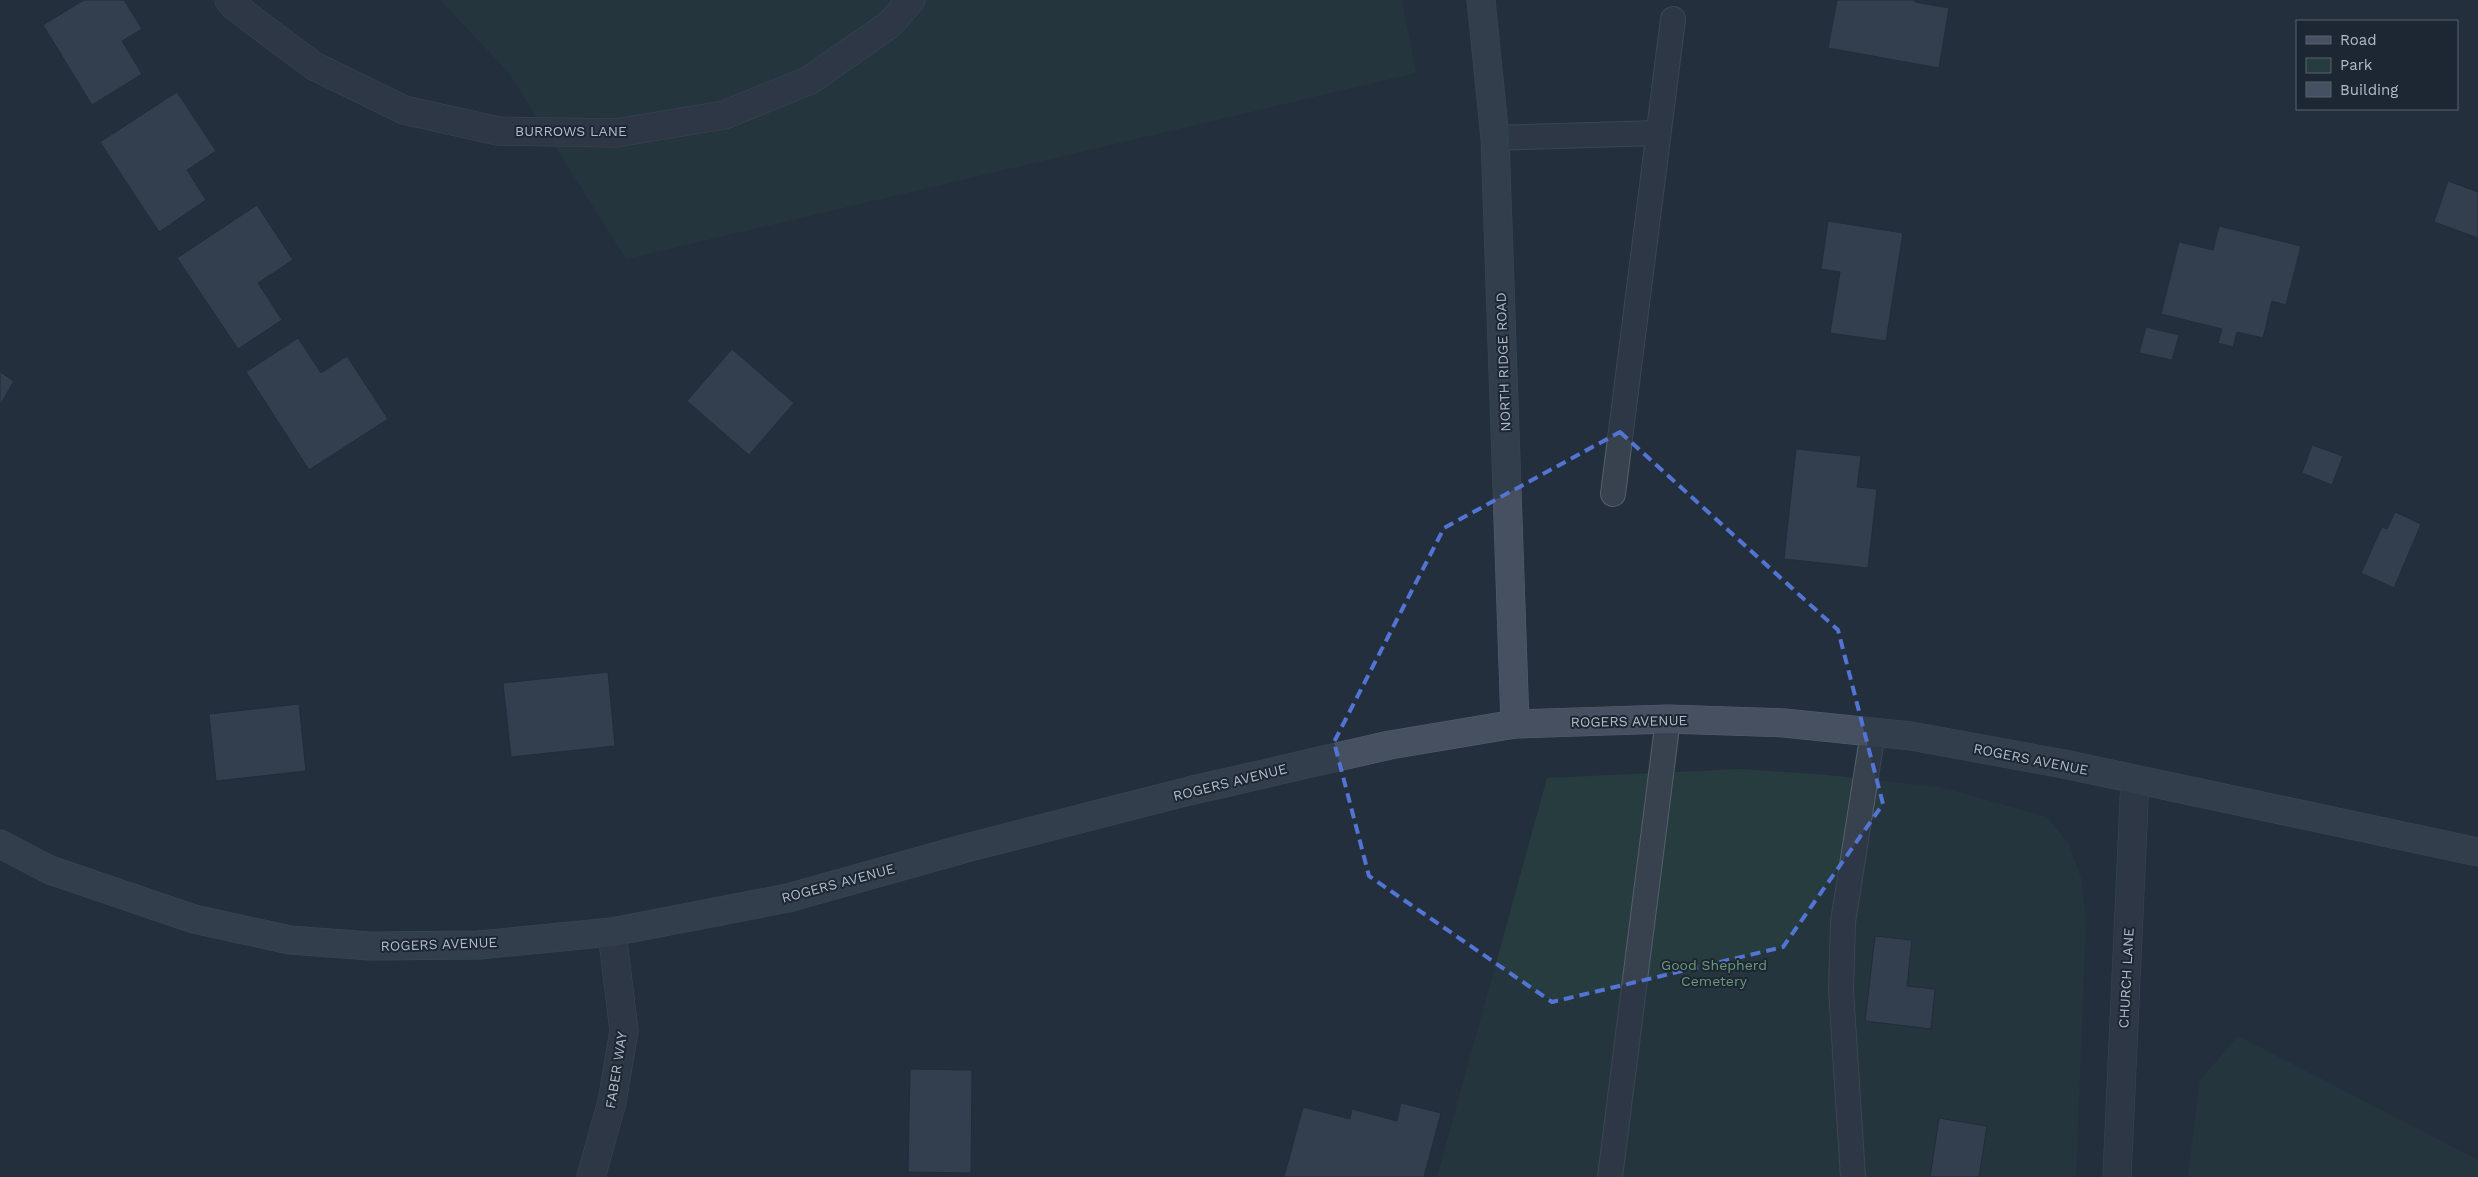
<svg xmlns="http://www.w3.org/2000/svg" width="2478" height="1177" font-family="'Work Sans',sans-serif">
<rect width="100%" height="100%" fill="#242f3e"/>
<g fill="#263c3f">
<polygon points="440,0 1402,0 1416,73 626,259 509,73"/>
<polygon points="1740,769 1827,775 1940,787 2047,817 2069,844 2081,878 2086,918 2076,1177 1437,1177 1547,778"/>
<polygon points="2238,1036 2478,1160 2478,1177 2188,1177 2200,1080"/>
</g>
<g fill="#455162" stroke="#1f2835">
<polygon points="84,0 124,0 142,29 122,41 142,74 92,105 43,25"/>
<polygon points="1837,0 1915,0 1915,2 1949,8 1939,68 1828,48"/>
<polygon points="177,92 216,151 187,170 206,200 159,232 100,142"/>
<polygon points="2448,181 2478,192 2478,238 2434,222"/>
<polygon points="257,205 293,260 258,283 282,320 238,349 177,258"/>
<polygon points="1828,221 1903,233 1886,341 1830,333 1840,272 1821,269"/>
<polygon points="2219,226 2301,246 2286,305 2272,301 2263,338 2237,332 2233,347 2218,343 2222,329 2161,314 2179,242 2213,250"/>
<polygon points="2146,327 2179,335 2172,360 2139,353"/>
<polygon points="298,338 321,373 347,356 388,419 309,470 246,372"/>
<polygon points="732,349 794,403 749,455 687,401"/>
<polygon points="0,372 14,381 0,405"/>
<polygon points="2312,445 2343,456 2332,485 2302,473"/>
<polygon points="1796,449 1861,456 1857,487 1877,489 1868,568 1784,559"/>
<polygon points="2395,512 2421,524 2394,588 2361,573 2382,527 2387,529"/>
<polygon points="608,672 615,746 511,757 503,683"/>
<polygon points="299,704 306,771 216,781 209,714"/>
<polygon points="1875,936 1912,940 1907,986 1935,989 1931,1029 1865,1021"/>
<polygon points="910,1069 972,1070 971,1173 908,1172"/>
<polygon points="1401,1103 1441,1113 1424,1177 1284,1177 1303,1107 1350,1119 1352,1109 1397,1121"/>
<polygon points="1939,1118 1987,1126 1979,1177 1930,1177"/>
</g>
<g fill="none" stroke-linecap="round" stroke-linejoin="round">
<g stroke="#565f6c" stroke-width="26">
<g id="lane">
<polyline points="1495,138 1658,133"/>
<polyline points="1613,494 1673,19"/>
<polyline points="1610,1177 1668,719"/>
<polyline points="1853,1177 1841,990 1843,922 1873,732"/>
</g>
</g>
<g stroke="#565f6c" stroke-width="29">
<g id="street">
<polyline points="229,0 234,6 314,66 404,110 498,131 616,133 724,115 810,80 890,24 911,0"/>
<polyline points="591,1177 612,1102 624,1031 612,932"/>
<polyline points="2117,1177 2135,780"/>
</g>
</g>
<g stroke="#565f6c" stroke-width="29">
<g id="secondary">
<polyline points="1481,0 1495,138 1515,724"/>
<polyline points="0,844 50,870 194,919 290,940 370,946 479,945 612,932 788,898 970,847 1189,791 1390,745 1515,724 1668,719 1784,723 1911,736 2064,764 2478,852"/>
</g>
</g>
<use href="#lane" stroke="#38414e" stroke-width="24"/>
<use href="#street" stroke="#38414e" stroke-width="28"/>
<use href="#secondary" stroke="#465061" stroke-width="28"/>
</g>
<path d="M0 0H2478V1177H0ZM1620 432 1838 630 1883 804 1783 947 1552 1002 1369 876 1334 742 1444 528Z" fill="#242f3e" fill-opacity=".55" fill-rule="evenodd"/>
<path fill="none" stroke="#5274d3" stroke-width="4" stroke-dasharray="10 6" stroke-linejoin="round" d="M1620 432 1838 630 1883 804 1783 947 1552 1002 1369 876 1334 742 1444 528Z"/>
<g text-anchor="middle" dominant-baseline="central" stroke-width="4" stroke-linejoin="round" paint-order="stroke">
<g font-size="14" fill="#b4bcc9" stroke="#1d2633">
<text x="571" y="131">BURROWS LANE</text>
<text transform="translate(1503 362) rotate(-92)">NORTH RIDGE ROAD</text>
<text transform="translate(1629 721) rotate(-1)">ROGERS AVENUE</text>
<text transform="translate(2031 759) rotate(11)">ROGERS AVENUE</text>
<text transform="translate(1230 782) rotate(-14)">ROGERS AVENUE</text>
<text transform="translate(838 883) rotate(-15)">ROGERS AVENUE</text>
<text transform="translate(439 944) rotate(-2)">ROGERS AVENUE</text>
<text transform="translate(2126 978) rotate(-87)">CHURCH LANE</text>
<text transform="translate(616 1070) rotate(-81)">FABER WAY</text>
</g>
<g font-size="14" fill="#6b9a76" stroke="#1d2633">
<text x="1714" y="965">Good Shepherd<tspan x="1714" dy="16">Cemetery</tspan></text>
</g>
</g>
<rect x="2296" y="20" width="162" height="90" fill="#1d2633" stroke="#59626f"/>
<rect x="2306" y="36" width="25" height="8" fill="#465061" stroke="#59626f"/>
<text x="2340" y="45" font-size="15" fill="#b4bcc9">Road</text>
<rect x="2306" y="58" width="25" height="15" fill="#263c3f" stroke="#59626f"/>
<text x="2340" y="70" font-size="15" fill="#b4bcc9">Park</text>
<rect x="2306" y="82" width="25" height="15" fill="#455162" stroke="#59626f"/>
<text x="2340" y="95" font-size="15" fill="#b4bcc9">Building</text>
</svg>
